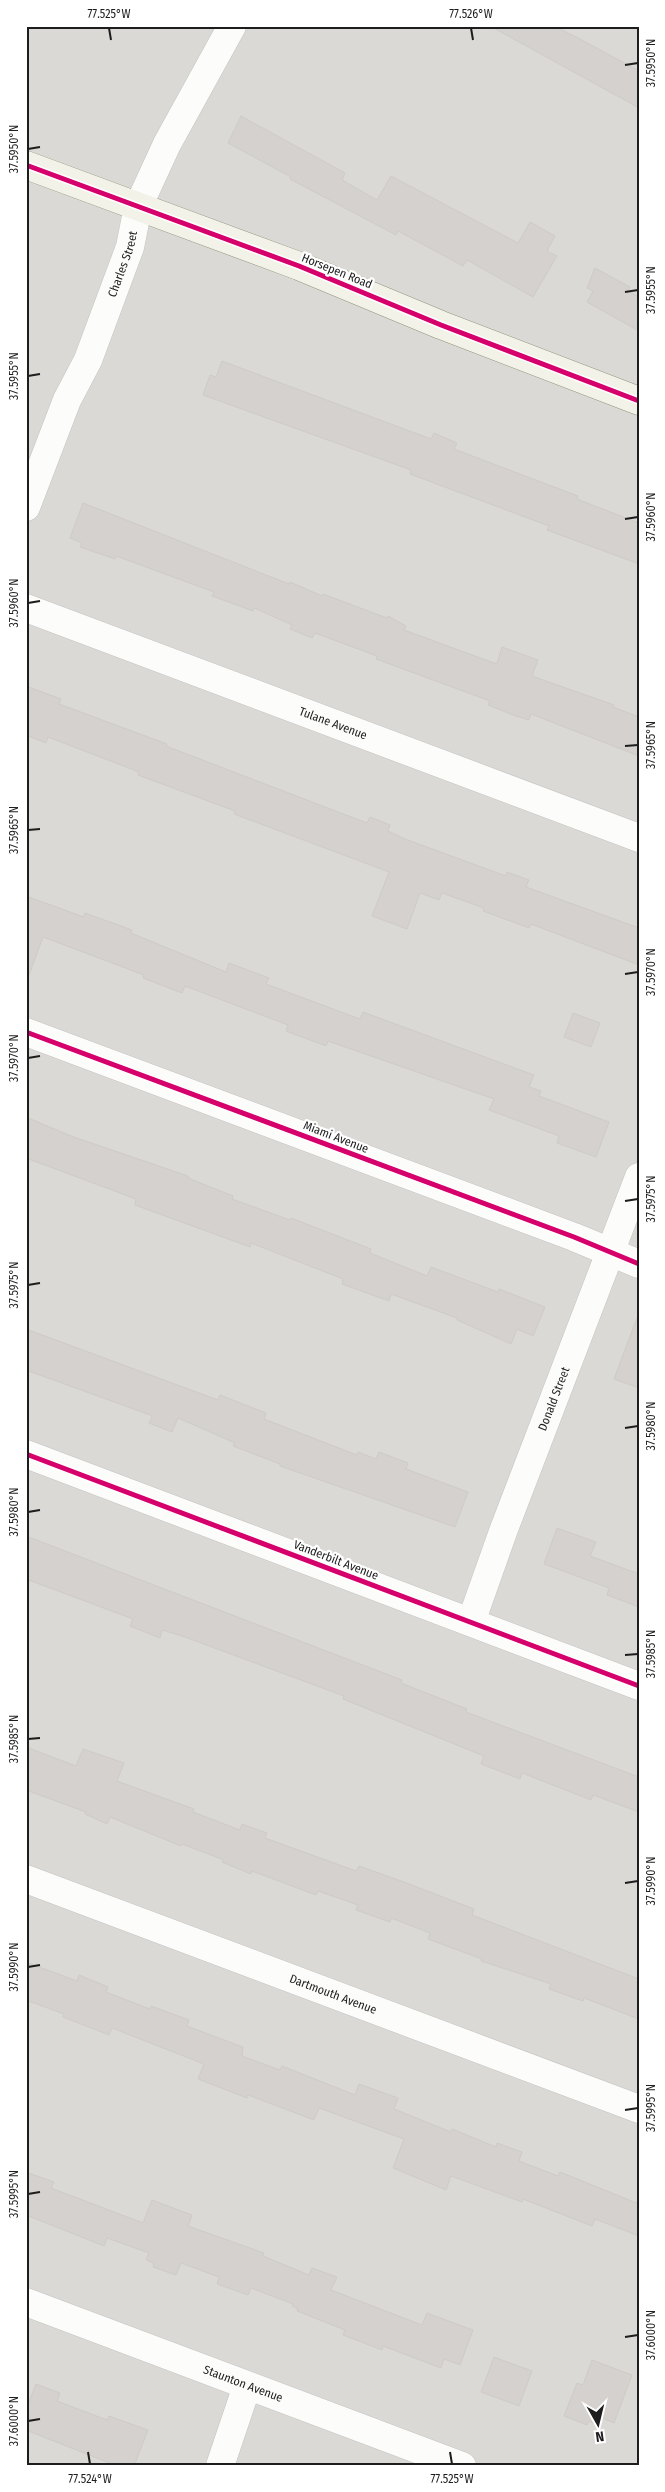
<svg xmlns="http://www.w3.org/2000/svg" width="665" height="2492" font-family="'Fira Sans Condensed',sans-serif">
<rect width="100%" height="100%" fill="#eceae5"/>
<rect fill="#dbd9d6" x="26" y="26" width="613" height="2440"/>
<g fill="#d4d1ce" stroke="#cfcbc6">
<polygon points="490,26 554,26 580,39 639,71 639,108"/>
<polygon points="241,116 345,173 342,180 377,200 391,176 518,243 530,222 555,236 547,251 557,256 533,297 467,260 463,266 398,231 396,235 290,179 291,177 228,143"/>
<polygon points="595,268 630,287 628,291 639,297 639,331 587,302 593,291 587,288"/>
<polygon points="222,361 431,439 434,433 457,443 454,449 578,496 577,499 639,523 639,564 547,530 549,526 410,474 411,470 203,395 210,375 216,377"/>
<polygon points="83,503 289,584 290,582 322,596 323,594 387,618 388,616 406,626 404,630 497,664 502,647 538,660 532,676 614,705 613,707 639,717 639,756 531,714 529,720 513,715 488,705 490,701 376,659 377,656 315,633 312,638 290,629 292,625 254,608 253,611 212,596 214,592 116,556 115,559 80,547 82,543 70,538"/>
<polygon points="26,686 61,699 59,704 167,744 166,746 367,823 370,817 390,825 388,831 405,839 506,876 507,872 529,880 526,887 639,928 639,965 531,924 529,928 483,911 484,908 442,893 439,900 420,893 407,929 372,916 389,872 234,814 235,811 138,775 139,772 48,737 46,743 26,735"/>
<polygon points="26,896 84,917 85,913 132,930 131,933 226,972 229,963 269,978 266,984 360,1019 363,1012 534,1075 529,1087 541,1091 539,1096 609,1122 596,1157 557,1143 559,1136 489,1110 494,1099 328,1041 326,1046 286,1031 288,1025 185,986 182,993 143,978 144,975 43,937 29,975 26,975"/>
<polygon points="573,1013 600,1023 591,1047 564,1037"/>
<polygon points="26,1117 71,1136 188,1176 188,1178 233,1196 232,1199 290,1220 291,1218 371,1249 370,1253 427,1276 431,1267 498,1292 499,1289 545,1307 533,1336 517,1329 511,1344 457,1320 457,1318 391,1294 389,1301 342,1284 343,1279 251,1243 250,1247 135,1205 136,1199 26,1158"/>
<polygon points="637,1318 639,1318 639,1388 614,1379"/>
<polygon points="26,1329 218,1400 220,1395 266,1413 264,1419 357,1455 358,1452 376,1459 379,1452 408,1463 406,1469 468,1492 455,1527 280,1466 280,1464 233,1446 235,1443 178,1418 172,1432 149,1423 152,1417 150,1415 26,1370"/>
<polygon points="557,1528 596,1542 590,1556 639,1574 639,1607 607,1595 609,1588 544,1564"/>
<polygon points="26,1536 402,1680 401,1683 467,1709 466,1712 639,1777 639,1812 593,1795 591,1800 522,1773 520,1779 481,1764 484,1756 343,1699 344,1696 182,1636 162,1630 160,1638 130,1626 133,1619 26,1579"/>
<polygon points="26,1747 76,1766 83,1749 124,1763 117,1781 194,1809 193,1812 240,1830 242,1824 267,1833 265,1838 356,1871 359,1866 404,1882 474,1909 472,1915 639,1979 639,2019 584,1998 583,2001 549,1989 551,1984 481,1961 482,1959 428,1939 430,1933 391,1918 390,1922 356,1910 358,1905 318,1891 316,1895 252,1871 251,1874 222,1862 224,1860 182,1844 181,1846 110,1817 107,1824 85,1814 86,1812 26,1790"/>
<polygon points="26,1962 77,1981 79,1975 108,1987 106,1992 150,2009 151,2006 189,2020 187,2026 243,2047 242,2056 280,2070 282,2066 355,2095 359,2084 398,2098 394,2109 451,2132 452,2129 496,2147 497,2143 522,2152 519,2161 558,2176 560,2172 639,2204 639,2236 595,2219 592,2226 523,2199 522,2202 451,2176 446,2190 393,2168 404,2139 319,2108 314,2120 248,2095 247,2098 198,2079 204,2064 112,2028 109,2035 63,2017 64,2014 26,2000"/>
<polygon points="26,2172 54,2182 51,2188 143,2223 152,2200 192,2215 188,2226 264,2253 263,2256 309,2275 312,2268 337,2277 331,2290 422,2325 427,2313 473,2330 460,2365 444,2359 441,2368 383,2346 382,2350 343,2335 345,2330 297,2311 298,2309 292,2306 293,2304 251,2288 248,2295 217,2284 219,2277 181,2263 176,2275 153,2267 154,2263 146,2260 149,2253 107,2238 104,2246 26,2215"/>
<polygon points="494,2357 532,2371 519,2406 481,2392"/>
<polygon points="592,2360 632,2375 614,2423 600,2417 597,2425 589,2421 587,2425 564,2416 577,2383 583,2385"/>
<polygon points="36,2384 60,2393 57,2401 107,2420 109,2416 148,2430 134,2466 117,2466 26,2430 26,2410"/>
</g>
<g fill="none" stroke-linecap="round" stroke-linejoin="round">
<g stroke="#c4c4c1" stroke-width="29">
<g id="street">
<path id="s1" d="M26 507 67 400 88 360 130 247 138 207 167 144 232 26"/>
<path id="s2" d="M26 608 639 838"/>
<polyline points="26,1032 574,1237 639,1264"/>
<polyline points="26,1454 639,1686"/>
<path id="s3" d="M471 1622 504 1529 639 1177"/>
<path id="s4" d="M26 1879 639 2109"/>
<path id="s5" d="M26 2302 462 2466"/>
<polyline points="220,2466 247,2386"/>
</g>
</g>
<g stroke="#93957c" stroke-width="29">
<polyline id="secondary" points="26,165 299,266 441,325 639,401"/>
</g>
<use href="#street" stroke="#fcfcfb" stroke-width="28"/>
<use href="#secondary" stroke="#f2f2e9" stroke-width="28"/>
<g stroke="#fff" stroke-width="8">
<g id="cycleway">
<polyline points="26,165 299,266 441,325 639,401"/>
<polyline points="26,1032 574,1237 639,1264"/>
<polyline points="26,1454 639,1686"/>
</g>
</g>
<use href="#cycleway" stroke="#d6006c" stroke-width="5"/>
</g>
<path fill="none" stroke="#1d1d1d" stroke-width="2" d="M109 28 111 40M471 28 473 40M625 65 638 63M28 149 40 147M625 292 638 290M28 376 40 374M625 519 638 517M28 603 40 601M625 746 638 745M28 830 40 829M625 974 638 972M28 1058 40 1056M625 1201 638 1199M28 1285 40 1283M625 1428 638 1426M28 1512 40 1510M625 1655 638 1654M28 1739 40 1738M625 1883 638 1881M28 1967 40 1965M625 2110 638 2108M28 2194 40 2192M625 2337 638 2335M28 2421 40 2419M88 2452 90 2464M450 2452 452 2464"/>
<g text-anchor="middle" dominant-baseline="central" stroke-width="4.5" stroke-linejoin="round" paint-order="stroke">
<g font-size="12" fill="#1d1d1d" stroke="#fff">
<text stroke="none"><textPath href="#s1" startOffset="262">Charles Street</textPath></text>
<text transform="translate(337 271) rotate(22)">Horsepen Road</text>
<text stroke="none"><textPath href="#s2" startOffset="328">Tulane Avenue</textPath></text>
<text transform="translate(336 1137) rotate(21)">Miami Avenue</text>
<text stroke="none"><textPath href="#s3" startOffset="238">Donald Street</textPath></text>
<text transform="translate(336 1560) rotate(21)">Vanderbilt Avenue</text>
<text stroke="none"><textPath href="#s4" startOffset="328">Dartmouth Avenue</textPath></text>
<text stroke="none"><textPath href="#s5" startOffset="232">Staunton Avenue</textPath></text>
</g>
</g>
<rect width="665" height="2492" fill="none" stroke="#ffffff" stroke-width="55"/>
<g transform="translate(598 2424) rotate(172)" stroke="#ffffff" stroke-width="4" paint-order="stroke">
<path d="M0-4L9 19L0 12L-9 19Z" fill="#1d1d1d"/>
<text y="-8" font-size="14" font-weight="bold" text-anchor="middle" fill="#1d1d1d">N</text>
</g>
<rect x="28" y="28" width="610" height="2436" fill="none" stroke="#1d1d1d" stroke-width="2"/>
<g font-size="12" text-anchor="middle" fill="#1d1d1d">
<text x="109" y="18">77.525°W</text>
<text x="471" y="18">77.526°W</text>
<text transform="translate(651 63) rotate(-90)" y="4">37.5950°N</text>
<text transform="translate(14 149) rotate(-90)" y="4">37.5950°N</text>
<text transform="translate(651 290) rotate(-90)" y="4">37.5955°N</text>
<text transform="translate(14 376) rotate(-90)" y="4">37.5955°N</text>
<text transform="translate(651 517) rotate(-90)" y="4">37.5960°N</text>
<text transform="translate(14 603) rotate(-90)" y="4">37.5960°N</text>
<text transform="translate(651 745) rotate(-90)" y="4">37.5965°N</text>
<text transform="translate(14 830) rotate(-90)" y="4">37.5965°N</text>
<text transform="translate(651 972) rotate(-90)" y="4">37.5970°N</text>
<text transform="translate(14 1058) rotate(-90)" y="4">37.5970°N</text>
<text transform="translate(651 1199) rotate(-90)" y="4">37.5975°N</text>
<text transform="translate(14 1285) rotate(-90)" y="4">37.5975°N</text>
<text transform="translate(651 1426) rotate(-90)" y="4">37.5980°N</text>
<text transform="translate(14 1512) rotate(-90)" y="4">37.5980°N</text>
<text transform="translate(651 1654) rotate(-90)" y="4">37.5985°N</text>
<text transform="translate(14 1739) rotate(-90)" y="4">37.5985°N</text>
<text transform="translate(651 1881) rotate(-90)" y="4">37.5990°N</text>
<text transform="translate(14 1967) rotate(-90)" y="4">37.5990°N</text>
<text transform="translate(651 2108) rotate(-90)" y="4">37.5995°N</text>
<text transform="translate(14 2194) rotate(-90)" y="4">37.5995°N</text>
<text transform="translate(651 2335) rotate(-90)" y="4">37.6000°N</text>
<text transform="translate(14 2421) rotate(-90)" y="4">37.6000°N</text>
<text x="90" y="2483">77.524°W</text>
<text x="452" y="2483">77.525°W</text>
</g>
</svg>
